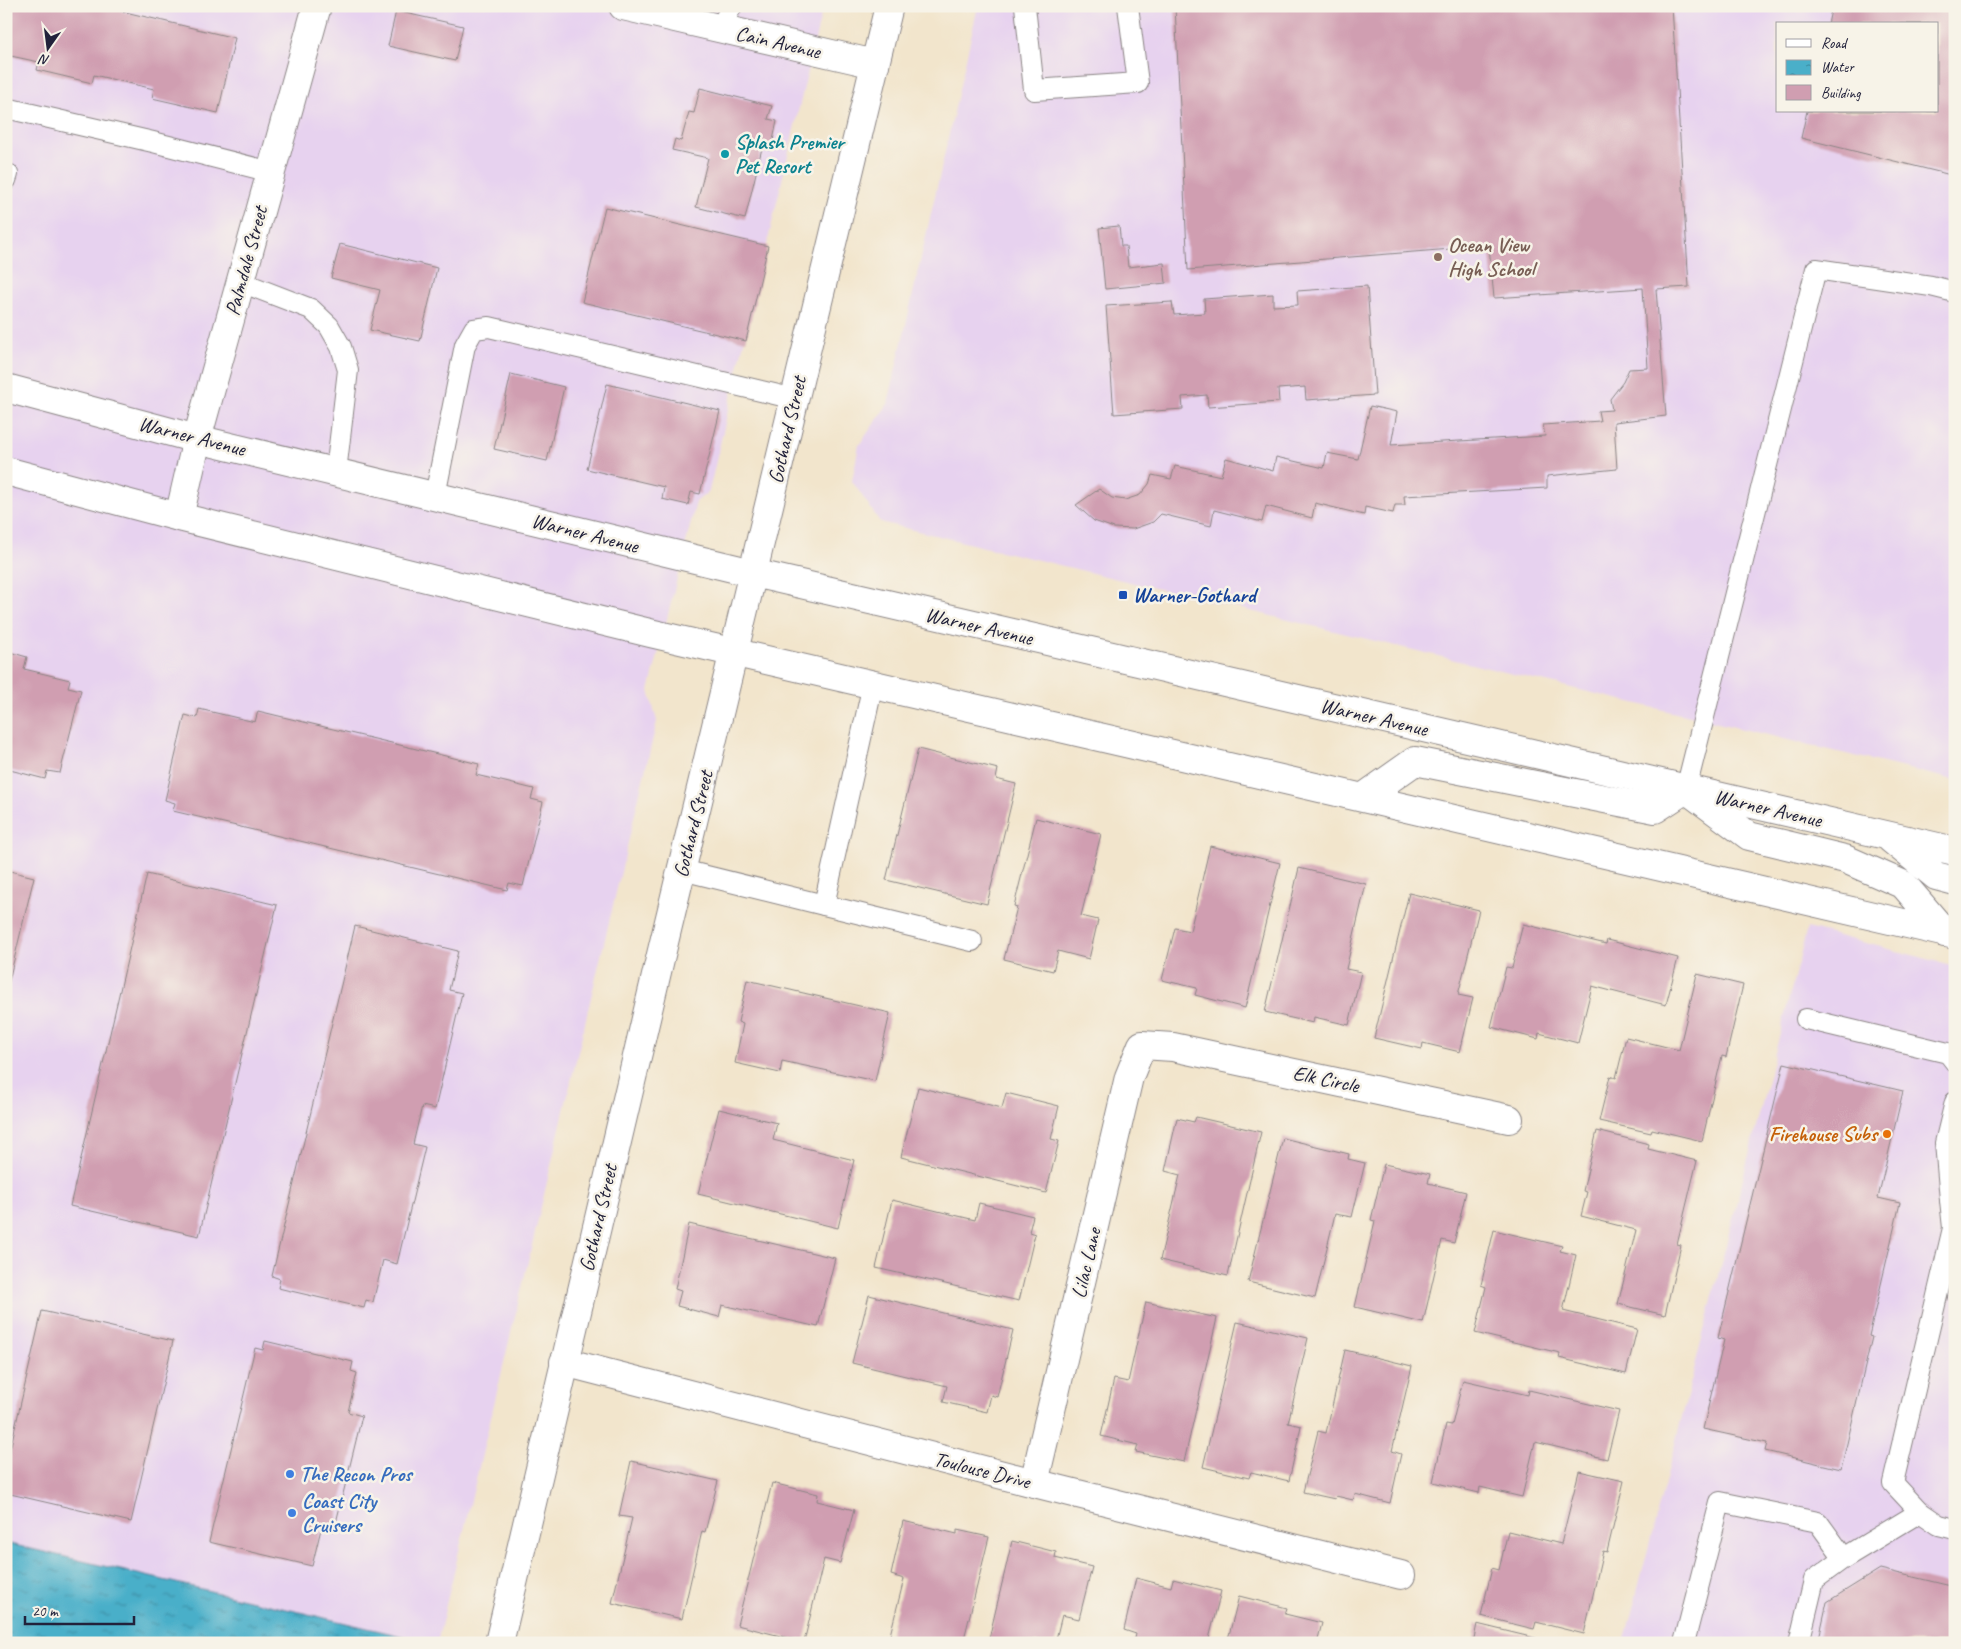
<svg xmlns="http://www.w3.org/2000/svg" width="1961" height="1649" font-family="Caveat,sans-serif">
<defs>
<pattern id="water-ripples" width="26" height="14" patternUnits="userSpaceOnUse" patternTransform="scale(1.25)"><rect width="26" height="14" fill="#4aafc9"/><path d="M2 4q2-2 4 0t4 0M15 11q2-2 4 0t4 0" fill="none" stroke="#3d8ea4"/></pattern>
</defs>
<rect width="100%" height="100%" fill="#f7f3e8"/>
<filter id="ink" filterUnits="userSpaceOnUse"><feTurbulence type="fractalNoise" baseFrequency=".02" numOctaves="2"/><feDisplacementMap in="SourceGraphic" scale="10" xChannelSelector="R" yChannelSelector="G"/><feConvolveMatrix kernelMatrix="1 2 1 2 8 2 1 2 1" color-interpolation-filters="sRGB"/></filter>
<filter id="wash" filterUnits="userSpaceOnUse"><feTurbulence type="fractalNoise" baseFrequency=".0096" numOctaves="4" result="noise"/><feDisplacementMap in="SourceGraphic" scale="20" xChannelSelector="R" yChannelSelector="G"/><feGaussianBlur stdDeviation="1.12" result="paint"/><feColorMatrix in="noise" values="0 0 0 0 0 0 0 0 0 0 0 0 0 0 0 0 0 1.4 0 .05"/><feComposite in="paint" operator="in"/></filter>
<g filter="url(#wash)">
<rect width="100%" height="100%" fill="#f2e5cc"/>
<g fill="#e7d2ef" fill-rule="evenodd">
<polygon points="6,6 823,6 709,491 696,502 649,691 657,721 437,1643 6,1643"/>
<path d="M978 6H1955V780L880 522 852 481 859 445 888 404ZM1777 24H1937V111H1777Z"/>
<polygon points="1807,928 1955,966 1955,1643 1624,1643"/>
</g>
<polygon fill="url(#water-ripples)" stroke="#366882" points="6,1543 431,1643 16,1643 6,1640"/>
<g id="blocks">
<g fill="#d09eb1">
<polygon points="6,6 122,6 121,11 235,38 218,113 152,98 154,89 94,75 92,83 37,70 39,62 6,55"/>
<polygon points="1175,6 1672,6 1689,287 1656,289 1666,416 1614,422 1617,469 1547,476 1547,488 1404,496 1405,505 1395,505 1393,513 1365,507 1364,515 1315,503 1312,518 1266,506 1262,522 1214,510 1211,526 1161,514 1153,522 1133,529 1114,528 1094,521 1076,505 1099,489 1112,498 1125,500 1140,495 1149,484 1152,475 1171,479 1175,466 1221,476 1226,458 1273,471 1276,457 1324,468 1327,453 1358,459 1370,406 1397,412 1391,445 1545,436 1543,425 1600,421 1598,411 1612,410 1610,399 1623,382 1629,369 1648,368 1643,288 1494,298 1489,246 1188,270"/>
<polygon points="1832,6 1955,6 1955,176 1801,138 1807,111 1937,111 1937,24 1828,24"/>
<polygon points="396,11 463,26 455,61 388,46"/>
<polygon points="700,88 772,106 768,119 777,121 771,150 762,148 745,219 696,207 708,158 672,150 675,139 681,141 689,112 694,113"/>
<polygon points="605,207 768,246 746,341 582,302"/>
<polygon points="1119,226 1121,246 1126,246 1128,267 1164,263 1166,283 1105,289 1099,228"/>
<polygon points="340,244 437,268 420,341 370,330 380,290 331,278"/>
<polygon points="1367,286 1375,395 1306,400 1305,387 1278,389 1279,402 1208,407 1207,395 1182,397 1183,409 1114,414 1106,306 1172,302 1174,315 1205,313 1204,299 1273,294 1273,306 1298,305 1297,291"/>
<polygon points="511,374 564,387 547,461 494,449"/>
<polygon points="607,384 720,411 700,494 691,492 688,505 662,499 664,487 587,469"/>
<polygon points="6,651 27,657 24,669 70,680 68,687 81,690 60,773 47,771 45,779 6,769"/>
<polygon points="199,709 255,722 258,711 479,764 476,775 534,789 531,799 543,802 523,886 509,883 507,890 173,811 175,803 165,800 185,715 197,718"/>
<polygon points="918,749 998,769 996,779 1016,784 987,904 886,880"/>
<polygon points="1036,818 1101,834 1081,916 1098,920 1089,959 1058,951 1053,971 1004,959 1017,907 1014,906"/>
<polygon points="1210,846 1280,863 1245,1008 1195,995 1197,988 1162,980 1175,928 1190,931"/>
<polygon points="1299,868 1366,884 1346,969 1361,972 1349,1025 1314,1017 1313,1023 1265,1012"/>
<polygon points="6,870 34,877 7,989 6,989"/>
<polygon points="147,874 277,905 199,1236 70,1206"/>
<polygon points="1409,893 1479,910 1458,995 1473,998 1460,1052 1423,1043 1422,1049 1374,1038"/>
<polygon points="1523,924 1606,944 1607,940 1678,958 1666,1005 1592,986 1578,1043 1539,1033 1538,1039 1491,1027 1506,967 1512,968"/>
<polygon points="355,926 458,951 449,990 462,993 435,1109 422,1106 413,1144 425,1147 397,1264 383,1260 373,1302 366,1300 364,1308 278,1288 280,1279 272,1276"/>
<polygon points="1697,974 1743,985 1726,1057 1722,1056 1702,1141 1652,1129 1651,1133 1599,1121 1610,1076 1616,1078 1626,1037 1679,1050"/>
<polygon points="747,980 890,1013 875,1081 782,1061 780,1073 735,1063 743,1024 738,1022"/>
<polygon points="1784,1063 1903,1091 1878,1198 1900,1203 1869,1336 1872,1337 1841,1469 1765,1451 1767,1443 1703,1429 1724,1340 1718,1338"/>
<polygon points="918,1087 1002,1108 1006,1093 1059,1106 1051,1139 1059,1141 1046,1193 901,1157"/>
<polygon points="719,1109 777,1123 773,1140 854,1160 838,1228 698,1194"/>
<polygon points="1196,1117 1261,1132 1228,1276 1160,1260 1180,1175 1165,1171 1177,1118 1194,1122"/>
<polygon points="1597,1131 1649,1144 1648,1149 1697,1161 1677,1244 1681,1245 1665,1315 1618,1304 1636,1230 1581,1216 1587,1192 1583,1191"/>
<polygon points="1283,1138 1349,1154 1348,1159 1365,1163 1352,1217 1335,1214 1315,1298 1248,1282"/>
<polygon points="1384,1164 1430,1174 1428,1183 1466,1192 1454,1243 1442,1240 1423,1323 1355,1307 1375,1221 1371,1220"/>
<polygon points="892,1200 975,1220 979,1203 1033,1216 1029,1232 1035,1234 1019,1301 876,1268"/>
<polygon points="689,1224 835,1258 818,1327 722,1305 719,1317 677,1306 681,1291 675,1289"/>
<polygon points="1494,1230 1562,1246 1560,1251 1576,1255 1563,1311 1637,1329 1626,1374 1559,1358 1560,1353 1475,1333 1486,1287 1481,1285"/>
<polygon points="869,1295 1013,1330 997,1397 991,1395 987,1412 943,1402 947,1386 852,1363"/>
<polygon points="1146,1302 1217,1318 1184,1462 1136,1452 1138,1445 1101,1436 1114,1379 1128,1382"/>
<polygon points="42,1311 173,1341 131,1522 6,1493 6,1467"/>
<polygon points="1237,1322 1308,1338 1288,1423 1301,1426 1289,1481 1251,1472 1249,1478 1203,1467"/>
<polygon points="265,1341 353,1362 351,1371 357,1373 348,1412 362,1416 334,1531 321,1529 312,1566 209,1542 255,1348 263,1350"/>
<polygon points="1345,1350 1412,1366 1392,1451 1401,1454 1390,1503 1355,1494 1353,1500 1336,1496 1335,1499 1303,1492 1318,1431 1326,1433"/>
<polygon points="1463,1380 1528,1395 1529,1390 1619,1411 1607,1459 1535,1442 1522,1497 1480,1487 1479,1493 1433,1482 1446,1424 1452,1425"/>
<polygon points="631,1461 718,1481 705,1532 702,1531 682,1619 612,1603 632,1518 619,1516"/>
<polygon points="1579,1471 1624,1481 1607,1552 1603,1551 1584,1634 1536,1622 1534,1629 1481,1616 1492,1568 1499,1570 1508,1531 1561,1544"/>
<polygon points="772,1483 818,1494 817,1501 854,1510 840,1563 824,1559 804,1642 737,1625"/>
<polygon points="903,1521 957,1534 957,1530 989,1537 963,1643 888,1643 904,1579 891,1575"/>
<polygon points="1012,1541 1056,1552 1055,1558 1092,1567 1079,1619 1062,1615 1055,1643 988,1643"/>
<polygon points="1880,1569 1955,1587 1955,1643 1818,1643 1827,1602"/>
<polygon points="1136,1578 1171,1587 1173,1579 1221,1591 1208,1643 1134,1643 1136,1634 1124,1630"/>
<polygon points="1239,1596 1287,1608 1285,1614 1322,1623 1317,1643 1227,1643"/>
<polygon points="1477,1624 1539,1639 1538,1643 1473,1643"/>
</g>
</g>
</g>
<g filter="url(#ink)">
<use href="#blocks" fill-opacity="0" stroke="#8a8484" stroke-width="1"/>
<g fill="none" stroke-linecap="round" stroke-linejoin="round">
<g stroke="#8a8484" stroke-width="22">
<g id="service">
<polyline points="1025,6 1034,90 1138,83 1128,6"/>
<polyline points="720,28 732,6"/>
<polyline points="6,108 153,142 271,172"/>
<polyline points="6,180 8,174"/>
<polyline points="241,282 311,309 329,326 341,347 348,370 336,472"/>
<polyline points="435,496 465,345 474,329 489,327 795,399"/>
<polyline points="1686,789 1816,269 1931,286 1955,292"/>
<polyline points="682,870 824,905 873,684"/>
<polyline points="824,905 972,941"/>
<polyline points="1806,1019 1948,1053 1955,1062"/>
<polyline points="1950,1200 1945,1143 1955,1102"/>
<polyline points="1920,1512 1893,1483 1953,1228 1950,1200 1955,1200"/>
<polyline points="1684,1643 1720,1502 1818,1522 1844,1558 1920,1512 1939,1525 1955,1529"/>
<polyline points="1799,1643 1814,1580 1844,1558"/>
</g>
</g>
<g stroke="#8a8484" stroke-width="30">
<g id="minor">
<polyline points="623,6 875,64"/>
<polyline points="179,517 197,439 317,6"/>
<polyline points="564,1362 1034,1483 1401,1575"/>
<polyline points="1034,1483 1129,1077 1142,1045 1173,1047 1509,1119"/>
</g>
</g>
<g stroke="#8a8484" stroke-width="30">
<polyline id="tertiary" points="499,1643 660,959 889,6"/>
</g>
<g stroke="#8a8484" stroke-width="30">
<g id="primary">
<polyline points="6,388 197,439 753,573 1955,851"/>
<polyline points="6,471 179,517 650,633 1955,935"/>
<polyline points="1364,797 1415,761 1655,809 1686,789 1749,836 1845,859 1904,885 1945,933"/>
<polyline points="1892,840 1936,876 1955,881"/>
</g>
</g>
<use href="#service" stroke="#fff" stroke-width="20"/>
<use href="#minor" stroke="#fff" stroke-width="28"/>
<use href="#tertiary" stroke="#fff" stroke-width="28"/>
<use href="#primary" stroke="#fff" stroke-width="28"/>
</g>
</g>
<circle fill="#0f9aa8" stroke="#f7f3e8" stroke-width="2" cx="725" cy="154" r="5"/>
<circle fill="#8d6e63" stroke="#f7f3e8" stroke-width="2" cx="1438" cy="257" r="5"/>
<rect fill="#1a4fb4" stroke="#f7f3e8" stroke-width="2" x="1118" y="590" width="10" height="10" rx="2.5"/>
<circle fill="#e8710a" stroke="#f7f3e8" stroke-width="2" cx="1887" cy="1134" r="5"/>
<g fill="#3f7fe0" stroke="#f7f3e8" stroke-width="2">
<circle cx="290" cy="1474" r="5"/>
<circle cx="292" cy="1513" r="5"/>
</g>
<g text-anchor="middle" dominant-baseline="central" stroke-width="5" stroke-linejoin="round" paint-order="stroke">
<g font-size="21" fill="#22223b" stroke="#f7f3e8">
<text transform="translate(778 42) rotate(13)">Cain Avenue</text>
<text transform="translate(246 261) rotate(-75)">Palmdale Street</text>
<text transform="translate(787 430) rotate(-77)">Gothard Street</text>
<text transform="translate(192 436) rotate(14)">Warner Avenue</text>
<text transform="translate(585 533) rotate(14)">Warner Avenue</text>
<text transform="translate(979 626) rotate(13)">Warner Avenue</text>
<text transform="translate(1374 717) rotate(13)">Warner Avenue</text>
<text transform="translate(1768 808) rotate(13)">Warner Avenue</text>
<text transform="translate(693 824) rotate(-76)">Gothard Street</text>
<text transform="translate(1326 1079) rotate(12)">Elk Circle</text>
<text transform="translate(598 1218) rotate(-77)">Gothard Street</text>
<text transform="translate(1086 1263) rotate(-77)">Lilac Lane</text>
<text transform="translate(982 1470) rotate(14)">Toulouse Drive</text>
</g>
<g font-size="21" font-weight="bold" fill="#0d838f" stroke="#f7f3e8" text-anchor="start">
<text x="735" y="142">Splash Premier<tspan x="735" dy="24">Pet Resort</tspan></text>
</g>
<g font-size="21" font-weight="bold" fill="#785e54" stroke="#f7f3e8" text-anchor="start">
<text x="1448" y="245">Ocean View<tspan x="1448" dy="24">High School</tspan></text>
</g>
<g font-size="21" font-weight="bold" fill="#164399" stroke="#f7f3e8" text-anchor="start">
<text x="1133" y="595">Warner-Gothard</text>
</g>
<g font-size="21" font-weight="bold" fill="#c56008" stroke="#f7f3e8" text-anchor="end">
<text x="1877" y="1134">Firehouse Subs</text>
</g>
<g font-size="21" font-weight="bold" fill="#366cbe" stroke="#f7f3e8" text-anchor="start">
<text x="300" y="1474">The Recon Pros</text>
<text x="302" y="1501">Coast City<tspan x="302" dy="24">Cruisers</tspan></text>
</g>
</g>
<rect width="1961" height="1649" fill="none" stroke="#f7f3e8" stroke-width="25"/>
<rect x="1776" y="22" width="162" height="90" fill="#f7f3e8" stroke="#a29fa3"/>
<rect x="1786" y="39" width="25" height="8" fill="#ffffff" stroke="#a29fa3"/>
<text x="1821" y="48" font-size="15" fill="#22223b">Road</text>
<rect x="1786" y="60" width="25" height="15" fill="url(#water-ripples)" stroke="#a29fa3"/>
<text x="1821" y="72" font-size="15" fill="#22223b">Water</text>
<rect x="1786" y="85" width="25" height="15" fill="#d09eb1" stroke="#a29fa3"/>
<text x="1821" y="98" font-size="15" fill="#22223b">Building</text>
<g transform="translate(48 48) rotate(194)" stroke="#f7f3e8" stroke-width="4" paint-order="stroke">
<path d="M0-4L9 19L0 12L-9 19Z" fill="#22223b"/>
<text y="-8" font-size="14" font-weight="bold" text-anchor="middle" fill="#22223b">N</text>
</g>
<path d="M25 1616v8h109v-8" fill="none" stroke="#22223b" stroke-width="2.5"/>
<text x="32" y="1616" font-size="15" fill="#22223b" stroke="#f7f3e8" stroke-width="4" paint-order="stroke">20 m</text>
</svg>
